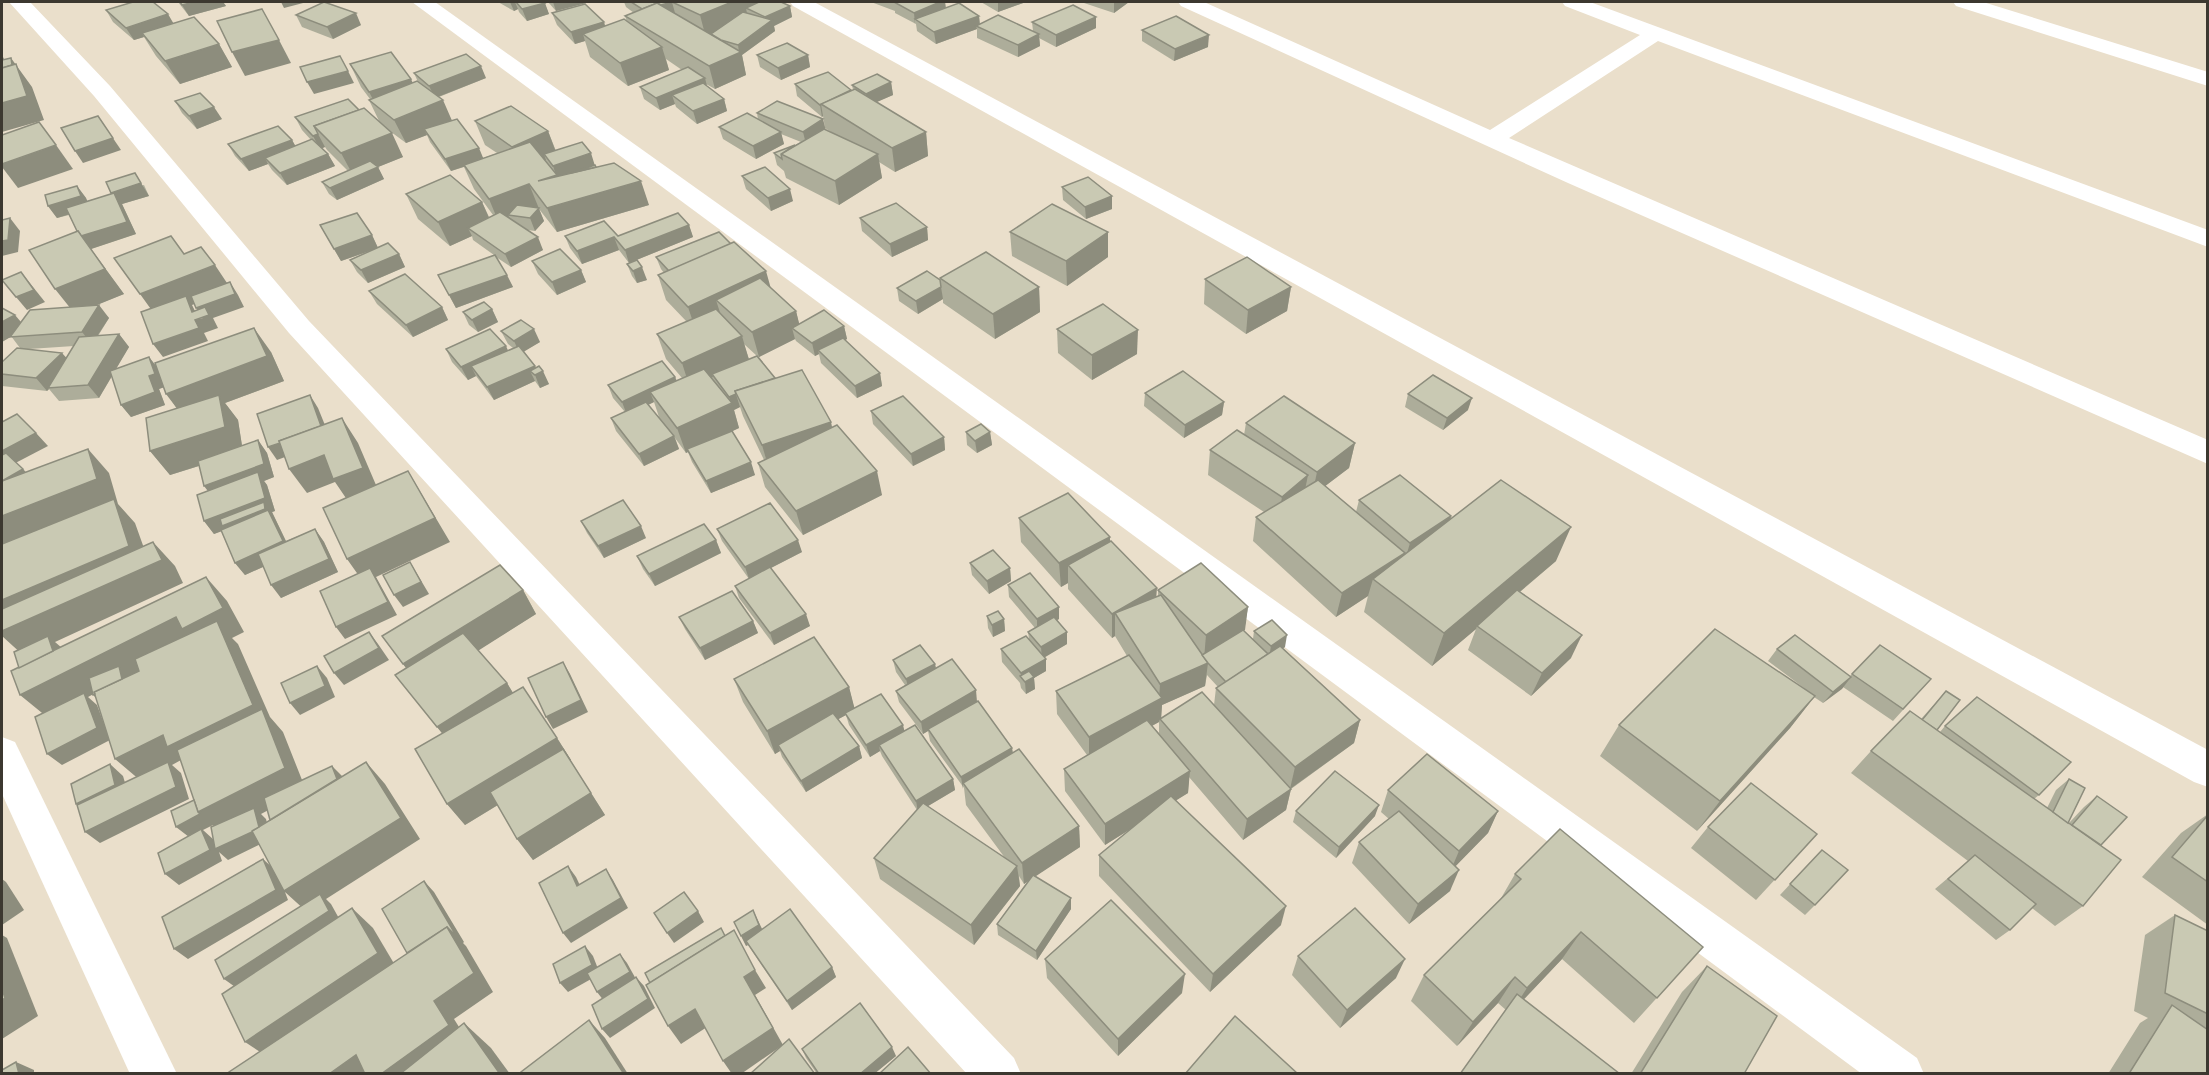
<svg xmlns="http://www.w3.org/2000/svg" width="2209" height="1075" font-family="'Libre Baskerville',serif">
<rect width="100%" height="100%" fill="#eadfcb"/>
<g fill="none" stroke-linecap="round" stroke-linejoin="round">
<g fill="#fff" fill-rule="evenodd">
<polygon points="9,2 30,2 110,86 309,321 1014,1058 1021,1074 967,1074 289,333 94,96"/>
<polygon points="412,2 435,2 1917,1058 1924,1074 1862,1074"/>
<polygon points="790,2 814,2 2208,750 2208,787 2194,782 793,6"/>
<polygon points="1178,2 1204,2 1490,130 1640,35 1565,6 1562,2 1590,2 2208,230 2208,247 1658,41 1509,138 2208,440 2208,464 1568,183 1181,6"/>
<polygon points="1953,2 1983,2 2208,72 2208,86 1956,6"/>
<polygon points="2,737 15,742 177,1074 130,1074 2,794"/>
</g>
</g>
<g fill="#adad9a" fill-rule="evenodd">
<polygon points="178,2 223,2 226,6 189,16"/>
<polygon points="498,2 544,2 549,14 527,21 519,12 518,9 514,11"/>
<polygon points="548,2 590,2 556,11"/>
<polygon points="624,2 781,2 790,6 792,17 774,26 775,31 742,55 746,75 715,89 706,84 707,86 724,99 727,111 697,124 676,107 675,104 660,110 644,99 640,87 682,70 666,59 669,70 628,86 590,57 585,41 575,44 557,25 552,13 604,22 605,26 627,22 625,16 634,13 626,7"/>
<polygon points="871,2 945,2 946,8 979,16 980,24 1033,31 1032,22 1096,28 1056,47 1039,38 1040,46 1018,57 977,38 977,29 936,44 917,31 916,24 895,13 895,11"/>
<polygon points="981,2 1026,2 998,12"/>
<polygon points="1084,2 1129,2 1114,13 1084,3"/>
<polygon points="106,10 173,24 219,44 232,67 180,84 156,56 144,37 134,40 113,22"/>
<polygon points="296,15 361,25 333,39 302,27"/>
<polygon points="1142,30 1208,47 1174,61 1142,41"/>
<polygon points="757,55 808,55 810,67 781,80 760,67"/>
<polygon points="350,64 412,83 418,82 414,73 486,78 439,97 452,121 483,158 497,153 485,145 475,121 548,131 556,151 595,166 649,205 557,232 539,209 544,221 535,231 527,230 543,250 511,267 496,257 513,287 456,308 438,275 494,255 473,240 472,236 450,246 418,219 406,194 482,202 489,217 493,215 474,189 464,167 451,171 430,142 427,135 406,143 383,126 403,157 378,167 384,179 337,200 329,194 322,182 348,171 327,150 325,147 322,148 328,154 335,166 287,185 272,170 268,164 249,171 235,156 228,144 292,140 295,146 311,140 302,130 295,117 359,110 380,123 369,100 370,99 361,87"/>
<polygon points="891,82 893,95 876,102 926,132 928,156 895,172 879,162 882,178 839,205 786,178 784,171 777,165 774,153 795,145 801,142 781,134 784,144 756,159 723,139 719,127 758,120 757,113 825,130 836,135 825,128 823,116 822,117 797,96 795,84 851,90 853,90 852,85"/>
<polygon points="175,101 222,119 197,129 182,113"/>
<polygon points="742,176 793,201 771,211 746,189"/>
<path d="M144 185 149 196 122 204 136 234 91 249 124 294 96 305 109 318 98 336 119 334 129 347 115 370 149 357 156 366 271 352 284 381 225 403 238 420 242 446 258 440 267 453 274 477 264 481 267 485 275 511 272 512 286 541 315 529 324 542 338 572 281 598 263 567 245 575 235 563 221 531 214 534 204 521 208 491 199 466 170 475 150 451 177 409 163 387 159 389 165 405 131 417 121 405 112 376 99 398 59 401 49 389 47 391 2 386V362L20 348 11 336 2 342V308L21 322 69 307 77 231 69 215 57 218 48 206 77 186 86 198 87 201ZM74 346 67 358 29 349Z"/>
<polygon points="1062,187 1112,209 1086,219 1063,200"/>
<polygon points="860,218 927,227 928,240 892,257 862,231"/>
<polygon points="320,225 372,235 378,248 399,254 405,267 368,283 357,272 350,260 370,251 341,261"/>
<polygon points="689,225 693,237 629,263 619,250 582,264 570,248 565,236 618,236"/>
<polygon points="1010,232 1108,257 1067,286 1012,256"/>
<path d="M656 257 771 288 796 311 799 324 844 326 847 339 845 340 880 373 882 386 857 398 821 363 819 354 815 356 796 341 795 339 759 357 775 378 832 428 882 495 803 535 765 487 758 463 764 460 743 416 740 407 734 410 739 428 730 432 755 475 711 493 692 462 688 452 686 453 675 438 679 449 644 466 616 431 611 418 625 412 613 398 608 385 675 377 677 381 682 378 666 359 657 334 687 322 666 300 658 275 664 273 661 269ZM744 344 757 356 749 359ZM654 402 659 417 648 405Z"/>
<polygon points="532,261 581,270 586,282 557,295 538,274"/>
<polygon points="627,264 647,280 637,283 632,276"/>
<polygon points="940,278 1039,287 1040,312 995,339 943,303 943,299 918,314 899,301 897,288 940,280"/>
<polygon points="1205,279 1291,287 1287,311 1246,334 1204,304"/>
<polygon points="369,291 442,307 448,320 413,337 377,304"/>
<polygon points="492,309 498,322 478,332 469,325 463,312"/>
<polygon points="1057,329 1137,354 1092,380 1058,353"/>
<polygon points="501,331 540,342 524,351 536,368 549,384 540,388 535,381 494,400 476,376 468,380 452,362 446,349 508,350 513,348 508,344"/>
<polygon points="1145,393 1224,402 1222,415 1184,438 1144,406"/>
<polygon points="1408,394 1468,410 1443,430 1405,407"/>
<polygon points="871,411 944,437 945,450 913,466 873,424"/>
<polygon points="1246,423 1355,443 1349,468 1325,486 1356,512 1359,500 1451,516 1451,518 1556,561 1520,592 1571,658 1531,696 1468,650 1476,629 1432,666 1364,612 1368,596 1336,617 1253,541 1256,517 1264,512 1208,475 1210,450 1244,435"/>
<polygon points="966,432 990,432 992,445 977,453 967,445"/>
<path d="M1019 518 1110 542 1156 596H1158V590L1248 607 1244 631 1253 639 1254 631 1285 647 1283 648 1360 720 1354 743 1291 789 1286 810 1243 840 1189 777 1188 793 1176 800 1281 925 1210 992 1099 876V855L1129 830 1105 845 1065 791 1064 769 1087 755 1057 714 1056 691 1127 656 1115 636 1112 638 1068 589V583L1061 587 1021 542ZM1207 675 1218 687 1216 688 1214 705 1161 718 1162 705 1205 686ZM1159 722V733L1152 726Z"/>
<polygon points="581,521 646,538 604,558 587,533"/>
<polygon points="717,529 802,552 771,568 810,626 774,645 739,598 735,586 749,579 722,541"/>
<polygon points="716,540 721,553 655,586 643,569 637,556"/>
<polygon points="970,563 1010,568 1011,581 989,594 972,575"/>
<polygon points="1008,585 1059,619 1057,620 1067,632 1067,644 1044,657 1046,659 1046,671 1034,678 1035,689 1026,694 1021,688 1020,683 1002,662 1001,649 1029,639 1028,632 1035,628 1009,597"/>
<polygon points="523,590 536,614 478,650 507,683 513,693 557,738 571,760 571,761 605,815 533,860 517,839 498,805 465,825 447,804 442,733 395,675 406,668 382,636"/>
<polygon points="987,616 1004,619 1005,631 993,637 988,628"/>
<polygon points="679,617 753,621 758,633 705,660 685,629"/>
<polygon points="1880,645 1931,679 1893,721 1843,687 1823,703 1814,697 1790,728 1697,831 1600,756 1619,725 1804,688 1768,661 1777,649 1850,676"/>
<polygon points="893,660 935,664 936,668 977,701 1012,748 1013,752 1079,826 1080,847 1035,876 1071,898 1071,909 1037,960 998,935 997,924 1028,881 1024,884 1019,876 1020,886 974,945 880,879 874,858 917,810 882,756 880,751 870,757 849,725 846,715 838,719 859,746 862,758 806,792 782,757 780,751 775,754 743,702 734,679 849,687 854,708 904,731 953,779 955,790 928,806 1005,858 966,805 964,788 930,741 928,731 923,734 899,702 896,691 905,685 896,672"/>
<polygon points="1946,691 1937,730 1940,732 1945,726 2039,795 2034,799 2047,808 2056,790 2069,779 2068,823 2069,823 2084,807 2097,796 2101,845 2083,906 2055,926 2032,908 2010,930 1996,940 1935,889 1968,861 1851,773 1871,751 1921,719"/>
<polygon points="1388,790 1498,811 1488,833 1455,866 1450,891 1409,924 1352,863 1359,842 1389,819 1381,812"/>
<polygon points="1296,811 1375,816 1336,858 1293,822"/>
<polygon points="2208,814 2208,925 2142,877 2181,833"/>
<polygon points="1708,827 1817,834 1756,900 1691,848"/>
<polygon points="1822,850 1815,905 1805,915 1780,895"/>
<polygon points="1515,874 1703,947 1634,1023 1562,959 1524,999 1506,1010 1498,1003 1457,1046 1411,1001 1424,975 1500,900"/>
<polygon points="2175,915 2208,931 2208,1074 2108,1074 2140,1023 2148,1018 2134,1011 2145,935"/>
<polygon points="762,929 832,967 836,977 792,1010 748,945 746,946"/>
<polygon points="1298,956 1396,978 1340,1028 1292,975"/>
<polygon points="1045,959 1182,993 1118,1056 1047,978"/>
<polygon points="1707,966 1744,1074 1631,1074 1682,992"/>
<polygon points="802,1049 896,1056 874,1074 817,1074 806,1058"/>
</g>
<g fill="#8d8d7d" fill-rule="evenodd">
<polygon points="194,2 223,2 226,6 189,16 182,5"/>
<polygon points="281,2 307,2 284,8"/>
<polygon points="510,2 515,2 518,9 514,11"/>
<polygon points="553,2 590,2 556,11"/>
<polygon points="672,2 675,13 644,11"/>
<polygon points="732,2 771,2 746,8 748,19 706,38 700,15"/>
<polygon points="940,2 945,2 946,11 915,19 915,24 914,13"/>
<polygon points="998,2 1026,2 998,12"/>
<polygon points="1114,2 1129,2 1114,13"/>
<polygon points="545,3 549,14 527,21 522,9"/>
<polygon points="790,6 792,17 774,26 775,31 742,55 746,75 715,89 709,66 739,52 738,45 767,24 765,17"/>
<polygon points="356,13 361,25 333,39 327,27"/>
<polygon points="168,14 175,26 142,33 144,37 134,40 126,28"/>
<polygon points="979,16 980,28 976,26 977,29 936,44 934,32"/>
<polygon points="1096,17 1096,28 1056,47 1056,35"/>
<polygon points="604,22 607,34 583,34 585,41 575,44 571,32"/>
<polygon points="1039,34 1040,46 1018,57 1018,45"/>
<polygon points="1209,35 1208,47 1174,61 1175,49"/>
<polygon points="279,40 291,63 245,76 232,52"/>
<polygon points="219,44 232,67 180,84 165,61"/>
<polygon points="662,47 669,70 628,86 620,63"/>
<polygon points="2,55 4,59 5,71 11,58 32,87 44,120 2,132"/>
<polygon points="808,55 810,67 781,80 778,68"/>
<polygon points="481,66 486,78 435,98 429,86"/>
<polygon points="348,71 354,83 314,94 307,82"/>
<polygon points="705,78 708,90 672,95 675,104 660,110 656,98"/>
<polygon points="411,79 422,103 376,105 369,92"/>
<polygon points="891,82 893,95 868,106 866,94"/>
<polygon points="724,99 727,111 697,124 693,111"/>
<polygon points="443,100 453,123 424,129 427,135 406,143 394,120"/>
<polygon points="821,104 823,116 822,117 820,105"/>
<polygon points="214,107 222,119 197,129 189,116"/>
<polygon points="98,116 121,150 83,163 75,151"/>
<polygon points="823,119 826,131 806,144 803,132"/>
<polygon points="548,131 557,155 544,154 546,160 522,171 512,147"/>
<polygon points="781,132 784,144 756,159 753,146"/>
<polygon points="926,132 928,156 895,172 892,148"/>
<polygon points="392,133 403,157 378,167 384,179 337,200 330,188 354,177 341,153"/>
<polygon points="318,134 325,147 320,149 313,136"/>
<polygon points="292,140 299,152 265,158 268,164 249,171 241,159"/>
<polygon points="56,145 73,169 18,188 2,167 2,164"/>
<polygon points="479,148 484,160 451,171 445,159"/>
<polygon points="591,153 595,166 566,199 538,181 556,175 553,166"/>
<polygon points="328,154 335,166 287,185 280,173"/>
<polygon points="878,154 882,178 839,205 835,181"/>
<polygon points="135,173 149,196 122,204 136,234 91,249 124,294 75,314 55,289 79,237 118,202 111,193"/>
<polygon points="641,181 649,205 557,232 547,208"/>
<polygon points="529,184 544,221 535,231 530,218 508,215 510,219 499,223 489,199"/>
<polygon points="77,186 86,198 90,208 57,218 48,206"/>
<polygon points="790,189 793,201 771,211 768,198"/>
<polygon points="1112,196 1112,209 1086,219 1085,207"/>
<polygon points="482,202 493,227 468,228 472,236 450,246 438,222"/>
<polygon points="10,218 20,231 18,252 2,256 2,241"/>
<polygon points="689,225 693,237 629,263 625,250"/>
<polygon points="927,227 928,240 892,257 890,244"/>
<polygon points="1108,232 1108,257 1067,286 1066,261"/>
<polygon points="372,235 378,248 341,261 334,249"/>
<polygon points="538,237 543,250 511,267 505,254"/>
<polygon points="614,237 619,250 582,264 577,251"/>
<polygon points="399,254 405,267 368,283 361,270"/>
<polygon points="215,265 231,289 192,305 199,319 203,318 196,308 235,294 230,282 238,295 244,307 213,318 218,328 204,333 208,341 163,357 153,344 199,328 195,320 198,319 192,312 190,306 158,319 140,294"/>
<polygon points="642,267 647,280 637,283 633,271"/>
<polygon points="581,270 586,282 557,295 552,282"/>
<polygon points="766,271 773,296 716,300 722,319 696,331 688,307"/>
<polygon points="21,272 45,302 27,310 16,297"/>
<polygon points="507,275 513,287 456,308 449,295"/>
<polygon points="941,287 943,299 918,314 916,301"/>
<polygon points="1039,287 1040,312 995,339 993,314"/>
<polygon points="1291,287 1287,311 1246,334 1248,310"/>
<polygon points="99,305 109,318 92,344 82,332"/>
<polygon points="442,307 448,320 413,337 406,325"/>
<polygon points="492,309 498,322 478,332 472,320"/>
<polygon points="796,311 802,335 792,328 795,339 759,357 752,332"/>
<polygon points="15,315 26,328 2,342 2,322"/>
<polygon points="844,326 847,339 821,353 818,350 819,354 815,356 812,343"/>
<polygon points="254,328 271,352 284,381 225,403 238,420 243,452 170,475 150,451 185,419 166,394"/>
<polygon points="534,329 540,342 520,354 514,341"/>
<polygon points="1138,330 1137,354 1092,380 1092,355"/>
<polygon points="119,334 129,347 99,398 88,385"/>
<polygon points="742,336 749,360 712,374 713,377 690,388 682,363"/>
<polygon points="506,346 512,359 471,366 476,376 468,380 461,367"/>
<polygon points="62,353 73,365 48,388 49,389 47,391 36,378"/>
<polygon points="149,357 159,370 165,387 159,389 165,405 131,417 121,405 149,376"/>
<polygon points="535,366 538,374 543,371 549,384 540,388 535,375 530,371 535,381 494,400 487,387"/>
<polygon points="880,373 882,386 857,398 855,386"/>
<polygon points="675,377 680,390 650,392 654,402 627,415 622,402"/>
<polygon points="736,394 740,407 734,410 739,428 689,452 687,449 688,452 686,453 677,428 731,404 729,397"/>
<polygon points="310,395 318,408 331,440 277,460 268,447"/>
<polygon points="1472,398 1468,410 1443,430 1447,418"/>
<polygon points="1224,402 1222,415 1184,438 1185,425"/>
<polygon points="342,418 358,443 379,492 350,504 335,482 307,493 289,469"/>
<polygon points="831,422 836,446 769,469 762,445"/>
<polygon points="990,432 992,445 977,453 975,441"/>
<polygon points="36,433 48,446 2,470 2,451"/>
<polygon points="674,436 679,449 644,466 639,454"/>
<polygon points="944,437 945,450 913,466 911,454"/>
<polygon points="258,440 267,453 274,477 264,481 267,485 275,511 272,512 292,554 245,575 235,563 225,530 214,534 204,521 214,499 204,486"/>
<polygon points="1355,443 1349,468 1312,496 1317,472"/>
<path d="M88 449 109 473 118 504 135 523 150 565 153 542 175 566 183 583 55 642 62 648 206 577 227 601 244 632 232 638 238 644 270 717 283 732 306 790 261 814 266 819 271 839 228 860 219 852 222 861 179 885 165 874 189 837 176 827 198 812 181 760 172 765 181 773 189 799 100 843 85 832 141 781 115 759 163 735 253 705 106 707 93 695 122 679 88 697 97 705 110 740 62 765 47 754V717L20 695 24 656 2 636V516ZM213 825 222 834 214 840 203 830Z"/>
<polygon points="751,462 755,475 711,493 706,481"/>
<polygon points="23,469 35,482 2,481"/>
<polygon points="408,471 450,542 376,577 397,615 345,639 336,627 364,583 347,559"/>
<polygon points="877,471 882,495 803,535 796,511"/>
<polygon points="1308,475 1303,500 1278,522 1282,497"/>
<polygon points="1451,516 1444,540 1403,567 1410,543"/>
<polygon points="641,526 646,538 604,558 598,546"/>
<polygon points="1571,527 1556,561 1478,627 1477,626 1476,629 1432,666 1444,633"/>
<polygon points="315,529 324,542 338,572 281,598 271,585"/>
<polygon points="1110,537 1110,561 1068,565 1068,583 1061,587 1059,563"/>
<polygon points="716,540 721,553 655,586 649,574"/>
<polygon points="798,540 802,552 749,579 745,567"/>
<polygon points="1405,553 1398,577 1373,579 1368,596 1336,617 1342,593"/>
<polygon points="410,562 429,594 403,607 394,595"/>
<polygon points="1010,568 1011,581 989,594 987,581"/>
<polygon points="1157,588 1155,612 1115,613 1115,636 1112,638 1112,614"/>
<polygon points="523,590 536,614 421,687 403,664"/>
<polygon points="1059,607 1059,619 1037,631 1037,619"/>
<polygon points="1248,607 1245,630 1204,659 1206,635"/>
<polygon points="806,614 810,626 774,645 770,633"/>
<polygon points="1004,619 1005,631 993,637 992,625"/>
<polygon points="753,621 758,633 705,660 700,648"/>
<polygon points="369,632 378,644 389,660 344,685 334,673"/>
<polygon points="1067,632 1067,644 1042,659 1041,647"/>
<polygon points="1287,635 1285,647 1269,658 1271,646"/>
<polygon points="1582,635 1571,658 1531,696 1542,673"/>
<polygon points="1046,659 1046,671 1034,678 1035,689 1026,694 1025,682 1021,678 1021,673"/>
<polygon points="563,662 570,674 588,712 553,729 546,717"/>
<polygon points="1208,663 1205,686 1162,705 1161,720 1160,719 1159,722 1089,759 1089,737 1159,700 1160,684"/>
<polygon points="935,664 937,676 909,691 906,679"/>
<polygon points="317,666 327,678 335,697 300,715 290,703"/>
<polygon points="1851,677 1842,689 1823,703 1833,692"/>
<polygon points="507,683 521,706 455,749 437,727"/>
<polygon points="849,687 855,710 781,751 778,745 780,751 775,754 767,731"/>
<polygon points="976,690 977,702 923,734 921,722"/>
<polygon points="1815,696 1790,728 1697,831 1720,801"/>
<polygon points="1360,720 1354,743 1290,789 1295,767"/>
<polygon points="903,725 906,737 879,745 880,751 870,757 866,745"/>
<polygon points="557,738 571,760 465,825 447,804"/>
<polygon points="859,746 862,758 806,792 801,781"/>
<polygon points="1012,748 1013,760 963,783 963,789 961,777"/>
<polygon points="366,762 385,784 420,839 326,899 331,904 341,922 238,989 224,979 307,912 285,892 288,900 188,959 174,949 263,859 275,870"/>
<polygon points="110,764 123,776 129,796 90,816 76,804"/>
<polygon points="332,766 343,777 282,833"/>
<polygon points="1190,771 1188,793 1105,845 1105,824"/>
<polygon points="953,779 955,790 918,812 916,801"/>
<polygon points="1291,789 1286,810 1243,840 1247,819"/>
<polygon points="591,793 605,815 533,860 517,839"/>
<polygon points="1379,805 1375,816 1336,858 1339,847"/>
<polygon points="1498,811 1488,833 1450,872 1459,851"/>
<polygon points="1079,826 1080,847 1024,884 1022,863"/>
<polygon points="568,866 576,877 585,896 577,886"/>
<polygon points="1017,866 1020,886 974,945 971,925"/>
<polygon points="606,869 613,880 628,908 571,943 563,933"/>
<polygon points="1459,870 1450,891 1409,924 1418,904"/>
<polygon points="2,879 6,882 24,910 2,925"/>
<polygon points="424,881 434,892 464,942 463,943 466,946 493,992 454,1019 469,1043 426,1074 381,1074"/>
<polygon points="1071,898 1071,909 1037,960 1036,951"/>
<polygon points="1286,906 1281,925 1210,992 1213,974"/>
<polygon points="352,908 373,928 399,972 271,1059 245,1042"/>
<polygon points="753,910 765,935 746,941 748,945 746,946 741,936"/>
<polygon points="698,911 704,922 674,943 667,933"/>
<polygon points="1581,932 1562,959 1510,1014 1527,988"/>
<polygon points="2,935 7,938 38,1016 2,1039"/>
<polygon points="585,946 593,956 600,974 568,992 560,983"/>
<polygon points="620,954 627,963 637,981 604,1001 597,992"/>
<polygon points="1405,959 1396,978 1340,1028 1347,1010"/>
<polygon points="832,967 836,977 792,1010 787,1001"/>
<polygon points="755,970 766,988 755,995 783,1045 741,1074 732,1074 723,1061 744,977"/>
<polygon points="1185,974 1182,993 1118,1056 1118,1039"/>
<polygon points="636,977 644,986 655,1008 610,1038 602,1029"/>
<polygon points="1515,977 1498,1003 1457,1046 1473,1022"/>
<polygon points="695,1009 707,1027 681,1044 668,1026"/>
<polygon points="589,1020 605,1038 628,1074 624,1074"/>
<polygon points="464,1023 491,1048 510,1074 500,1074"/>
<polygon points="892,1047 896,1056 874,1074 860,1074"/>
<polygon points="356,1055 376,1074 329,1074"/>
<polygon points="16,1062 34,1070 34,1074 19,1074"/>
</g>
<g fill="#c9c9b3" stroke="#8d8d7d" stroke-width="1.5">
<polygon points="133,2 153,2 168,14 126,28 106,10"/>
<polygon points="180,2 194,2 182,5"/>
<polygon points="324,2 356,13 327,27 296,15"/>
<polygon points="516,2 544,2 545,3 522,9"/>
<polygon points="631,2 672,2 661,5 657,3 642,9"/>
<polygon points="672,2 732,2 700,15"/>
<polygon points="759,2 781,2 790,6 765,17 746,8"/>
<polygon points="894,2 940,2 914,13"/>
<polygon points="657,3 741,52 709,66 625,16"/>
<polygon points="959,3 979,16 934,32 915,19"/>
<polygon points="585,4 604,22 571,32 552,13"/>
<polygon points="1073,5 1096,17 1056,35 1032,22"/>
<polygon points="262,9 279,40 232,52 217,21"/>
<polygon points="743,12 772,20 738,45 721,40 711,34"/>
<polygon points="998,15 1039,34 1018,45 976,26"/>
<polygon points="1176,16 1209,35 1175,49 1142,30"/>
<polygon points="194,17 219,44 165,61 142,33"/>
<polygon points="624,19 662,47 620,63 583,34"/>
<polygon points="787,43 808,55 778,68 757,55"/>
<polygon points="391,52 411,79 369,92 350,64"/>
<polygon points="466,54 481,66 429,86 414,73"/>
<polygon points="340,56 348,71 307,82 300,67"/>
<polygon points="11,58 12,65 2,68 2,60"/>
<polygon points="16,64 27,96 2,103 2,68"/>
<polygon points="688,67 705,78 656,98 640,87"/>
<polygon points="828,72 851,90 820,105 795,84"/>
<polygon points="877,74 891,82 866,94 852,85"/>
<polygon points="417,81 443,100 394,120 369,100"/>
<polygon points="703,83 724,99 693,111 672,95"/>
<polygon points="855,89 926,132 892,148 821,104"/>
<polygon points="200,93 214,107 189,116 175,101"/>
<polygon points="348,99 359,110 314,126 318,134 313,136 295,117"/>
<polygon points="777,101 823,119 803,132 757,113"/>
<polygon points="511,106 548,131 512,147 475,121"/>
<polygon points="364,108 392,133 341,153 314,126"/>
<polygon points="747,113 781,132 753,146 719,127"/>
<polygon points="98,116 113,138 75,151 61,128"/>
<polygon points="457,119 479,148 445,159 424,129"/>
<polygon points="39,122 56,145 2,164 2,135"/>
<polygon points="278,126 292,140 241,159 228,144"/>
<polygon points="824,129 878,154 835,181 781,154"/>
<polygon points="312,139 328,154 280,173 265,158"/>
<polygon points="530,142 557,175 538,181 614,163 641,181 547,208 529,184 489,199 464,165"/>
<polygon points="582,142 591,153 553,166 544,154"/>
<polygon points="795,145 781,154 782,159 774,153"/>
<polygon points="370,161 378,167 330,188 322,182"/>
<polygon points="595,165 596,167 571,173"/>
<polygon points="765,167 790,189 768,198 742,176"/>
<polygon points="135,173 141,183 111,193 106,182"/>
<polygon points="450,175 482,202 438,222 406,194"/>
<polygon points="1088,177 1112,196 1085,207 1062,187"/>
<polygon points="77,186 81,196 48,206 45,195"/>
<polygon points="114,193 127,222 81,236 78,231 77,231 66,208"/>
<polygon points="896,203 927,227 890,244 860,218"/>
<polygon points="1052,204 1108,232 1066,261 1010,232"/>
<polygon points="517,205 539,208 530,218 508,215"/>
<polygon points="500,212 538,237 505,254 468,228"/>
<polygon points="357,213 372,235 334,249 320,225"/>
<polygon points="678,213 689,225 625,250 614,237 577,251 565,236 604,221 618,236"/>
<polygon points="10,218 8,240 2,241 2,220"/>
<polygon points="78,231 105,269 55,289 29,250"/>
<polygon points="719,232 731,244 669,271 656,257"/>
<polygon points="171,236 184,254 201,247 215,265 140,294 114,258"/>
<polygon points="734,242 766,271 688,307 658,275"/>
<polygon points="388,243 399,254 361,270 350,260"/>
<polygon points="560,249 581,270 552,282 532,261"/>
<polygon points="986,252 1039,287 993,314 940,278"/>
<polygon points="495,255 507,275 449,295 438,275"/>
<polygon points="1247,257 1291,287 1248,310 1205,279"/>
<polygon points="637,260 642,267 633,271 627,264"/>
<polygon points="927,271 940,280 941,287 916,301 897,288"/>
<polygon points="21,272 34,290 16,297 2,280"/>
<polygon points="405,274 442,307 406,325 369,291"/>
<polygon points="760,278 796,311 752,332 716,300"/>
<polygon points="230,282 235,294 196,308 191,296"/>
<polygon points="186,296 192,312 205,307 209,315 195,320 199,328 153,344 141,312"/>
<polygon points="484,302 492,309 472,320 463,312"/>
<polygon points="1103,304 1138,330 1092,355 1057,329"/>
<polygon points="99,305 82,332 10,337 30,310"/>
<polygon points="2,308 15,315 2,322"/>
<polygon points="716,309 742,336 682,363 657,334"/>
<polygon points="824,310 844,326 812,343 792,328"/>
<polygon points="521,320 534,329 514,341 501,331"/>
<polygon points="254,328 267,356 166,394 155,363"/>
<polygon points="490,329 506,346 461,367 446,349"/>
<polygon points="119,334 88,385 48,388 79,337"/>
<polygon points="843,338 880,373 855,386 818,350"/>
<polygon points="519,346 535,366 487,387 471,366"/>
<polygon points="17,348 62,353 36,378 2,374 2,362"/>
<polygon points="757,356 775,378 735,391 736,394 729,397 712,374"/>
<polygon points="149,357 155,374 149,376 155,392 121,405 110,371"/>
<polygon points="662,361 675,377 622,402 608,385"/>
<polygon points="539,366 543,371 535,375 530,371"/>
<polygon points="704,369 732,403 677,428 650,392"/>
<polygon points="802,370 831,422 762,445 735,391"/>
<polygon points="1183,371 1224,402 1185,425 1145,393"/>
<polygon points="1433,375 1472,398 1447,418 1408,394"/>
<polygon points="219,395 225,427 150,451 146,418"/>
<polygon points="310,395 321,426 279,441 280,443 268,447 257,414"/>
<polygon points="903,396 944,437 911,454 871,411"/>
<polygon points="1284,396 1355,443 1317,472 1246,423"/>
<polygon points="646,402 674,436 639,454 611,418"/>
<polygon points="17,414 36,433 2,451 2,422"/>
<polygon points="342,418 363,468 333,479 324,455 289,469 279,441"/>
<polygon points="981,424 990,432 975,441 966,432"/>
<polygon points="837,425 877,471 796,511 758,463"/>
<polygon points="1237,430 1308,475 1282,497 1210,450"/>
<polygon points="732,431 751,462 706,481 687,449"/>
<polygon points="258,440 264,464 204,486 198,461"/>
<polygon points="88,449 97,479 2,516 2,481"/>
<polygon points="6,453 23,469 2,481 2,455"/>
<polygon points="408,471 435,518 347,559 323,508"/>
<polygon points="258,472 265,498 204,521 197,495"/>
<polygon points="1400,475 1451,516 1410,543 1359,500"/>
<polygon points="1318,480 1405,553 1342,593 1256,517"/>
<polygon points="1501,480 1571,527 1444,633 1373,579"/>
<polygon points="1068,493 1110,537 1059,563 1019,518"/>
<polygon points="114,499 129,546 2,600 2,544"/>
<polygon points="623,500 641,526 598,546 581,521"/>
<polygon points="264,502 265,509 222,526 220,519"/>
<polygon points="770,503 798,540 745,567 717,529"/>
<polygon points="268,510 283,541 235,563 221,530"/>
<polygon points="704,524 716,540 649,574 637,556"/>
<polygon points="315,529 329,559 271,585 258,554"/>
<polygon points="1111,541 1157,588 1112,614 1068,565"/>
<polygon points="153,542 162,560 2,631 2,609"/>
<polygon points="993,550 1010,568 987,581 970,563"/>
<polygon points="410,562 421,582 394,595 383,575"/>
<polygon points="1201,563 1248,607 1206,635 1158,590"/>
<polygon points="500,565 523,590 403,664 382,636"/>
<polygon points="770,567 806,614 770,633 735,586"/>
<polygon points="370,568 388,602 336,627 320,591"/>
<polygon points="1030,573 1059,607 1037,619 1008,585"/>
<polygon points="206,577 223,608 182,629 176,617 20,695 11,671"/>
<polygon points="1517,590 1582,635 1542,673 1477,626"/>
<polygon points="732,591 753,621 700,648 679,617"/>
<polygon points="1161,595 1208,663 1160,684 1115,613"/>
<polygon points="998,611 1004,619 992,625 987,616"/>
<polygon points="1054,617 1067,632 1041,647 1028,632"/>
<polygon points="1272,620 1287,635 1271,646 1254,631"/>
<polygon points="217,621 253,705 167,747 163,735 115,759 94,692 139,671 135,659"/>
<polygon points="1715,629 1815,696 1720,801 1619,725"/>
<polygon points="1243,630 1268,654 1226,682 1208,663 1202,655"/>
<polygon points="369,632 379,648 334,673 324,656"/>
<polygon points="463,633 507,683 437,727 395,675"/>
<polygon points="1795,635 1851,677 1833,692 1777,649"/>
<polygon points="48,636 53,651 19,668 14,652"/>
<polygon points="1026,636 1046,659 1021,673 1001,649"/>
<polygon points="814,637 849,687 767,731 734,679"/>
<polygon points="920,645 935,664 906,679 893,660"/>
<polygon points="1880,645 1931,679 1903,709 1852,674"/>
<polygon points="1280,646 1360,720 1295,767 1216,688"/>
<polygon points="1129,655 1162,698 1089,737 1056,691"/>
<polygon points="952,659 976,690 921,722 896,691"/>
<polygon points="563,662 581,700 546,717 528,678"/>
<polygon points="119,666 122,679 94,692 95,694 93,695 89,678"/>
<polygon points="317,666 325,686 290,703 281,683"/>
<polygon points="1029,671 1034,677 1025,682 1020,676"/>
<polygon points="523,687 557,738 447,804 415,749"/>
<polygon points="1946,691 1960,700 1937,730 1922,720"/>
<polygon points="1202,692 1291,789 1247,819 1160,719"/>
<polygon points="84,693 97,728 47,754 35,717"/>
<polygon points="881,694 903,725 866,745 845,713"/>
<polygon points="1977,697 2071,762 2039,795 1945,726"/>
<polygon points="978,701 1012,748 961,777 928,729"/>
<polygon points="262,709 285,768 198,812 177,750"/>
<polygon points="1910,711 2121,860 2083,906 1871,751"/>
<polygon points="833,713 859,746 801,781 778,745"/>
<polygon points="1147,720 1190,771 1105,824 1064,769"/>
<polygon points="915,725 953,779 916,801 879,745"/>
<polygon points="563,749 591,793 517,839 490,792"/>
<polygon points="1019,749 1079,826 1022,863 963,783"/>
<polygon points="1427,754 1498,811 1459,851 1388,790"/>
<polygon points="168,762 176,787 85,832 77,805"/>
<polygon points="366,762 401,818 284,891 252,831"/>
<polygon points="110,764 115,785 76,804 71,784"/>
<polygon points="332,766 337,779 270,820 264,798"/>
<polygon points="1335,771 1379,805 1339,847 1296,811"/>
<polygon points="2069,779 2085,788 2068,823 2053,812"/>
<polygon points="1751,783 1817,834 1775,880 1708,827"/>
<polygon points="1171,796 1286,906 1213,974 1099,855"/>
<polygon points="2097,796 2127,817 2101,845 2072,825"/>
<polygon points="194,800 198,812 200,814 176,827 171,811"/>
<polygon points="923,803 1017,866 971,925 874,858"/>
<polygon points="254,808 259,827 252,831 252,832 215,849 211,827"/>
<polygon points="1399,811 1459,870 1418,904 1359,842"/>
<polygon points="2208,815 2208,882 2172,857"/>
<polygon points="201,829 210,850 165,874 158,853"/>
<polygon points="1560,829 1703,947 1657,998 1581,932 1527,988 1515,977 1473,1022 1424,975 1521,879 1515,874"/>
<polygon points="1822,850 1848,870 1815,905 1790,884"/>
<polygon points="1975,855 2036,904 2010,930 1948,879"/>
<polygon points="263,859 276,890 174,949 162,917"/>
<polygon points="568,866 577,886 606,869 621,898 563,933 539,883"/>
<polygon points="1033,875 1071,898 1036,951 997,924"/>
<polygon points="424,881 454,932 453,933 447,927 407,953 382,909"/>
<polygon points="684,892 698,911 667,933 654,913"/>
<polygon points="320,894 329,911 224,979 215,960"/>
<polygon points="1111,900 1185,974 1118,1039 1045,959"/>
<polygon points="352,908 378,953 245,1042 222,994"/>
<polygon points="1355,908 1405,959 1347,1010 1298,956"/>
<polygon points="790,909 832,967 787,1001 746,941"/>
<polygon points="753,910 759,925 741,936 734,922"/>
<polygon points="2175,915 2208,931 2208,1014 2165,993"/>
<polygon points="447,927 474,973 434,1001 449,1025 381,1074 365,1074 356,1055 329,1074 226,1074"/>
<polygon points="721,928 725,936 650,983 645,973"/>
<polygon points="734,930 755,970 744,977 773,1028 723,1061 695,1009 668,1026 646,985"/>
<polygon points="585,946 592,965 560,983 553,964"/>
<polygon points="620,954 630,972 597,992 587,973"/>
<polygon points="1707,966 1777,1016 1744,1074 1640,1074"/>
<polygon points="636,977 648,999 602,1029 592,1005"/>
<polygon points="2,989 5,998 2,1000"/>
<polygon points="1517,994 1620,1074 1460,1074"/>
<polygon points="860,1003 892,1047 860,1074 819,1074 802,1049"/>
<polygon points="2172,1005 2208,1030 2208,1074 2132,1074 2130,1072"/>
<polygon points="1235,1016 1298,1074 1185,1074"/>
<polygon points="589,1020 624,1074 522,1074 521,1072"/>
<polygon points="464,1023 500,1074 400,1074"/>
<polygon points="789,1039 815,1074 750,1074"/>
<polygon points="908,1047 931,1074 879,1074"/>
<polygon points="16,1062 19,1074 2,1074 2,1070"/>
</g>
<rect width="2209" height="1075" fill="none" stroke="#3c3830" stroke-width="6"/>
</svg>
